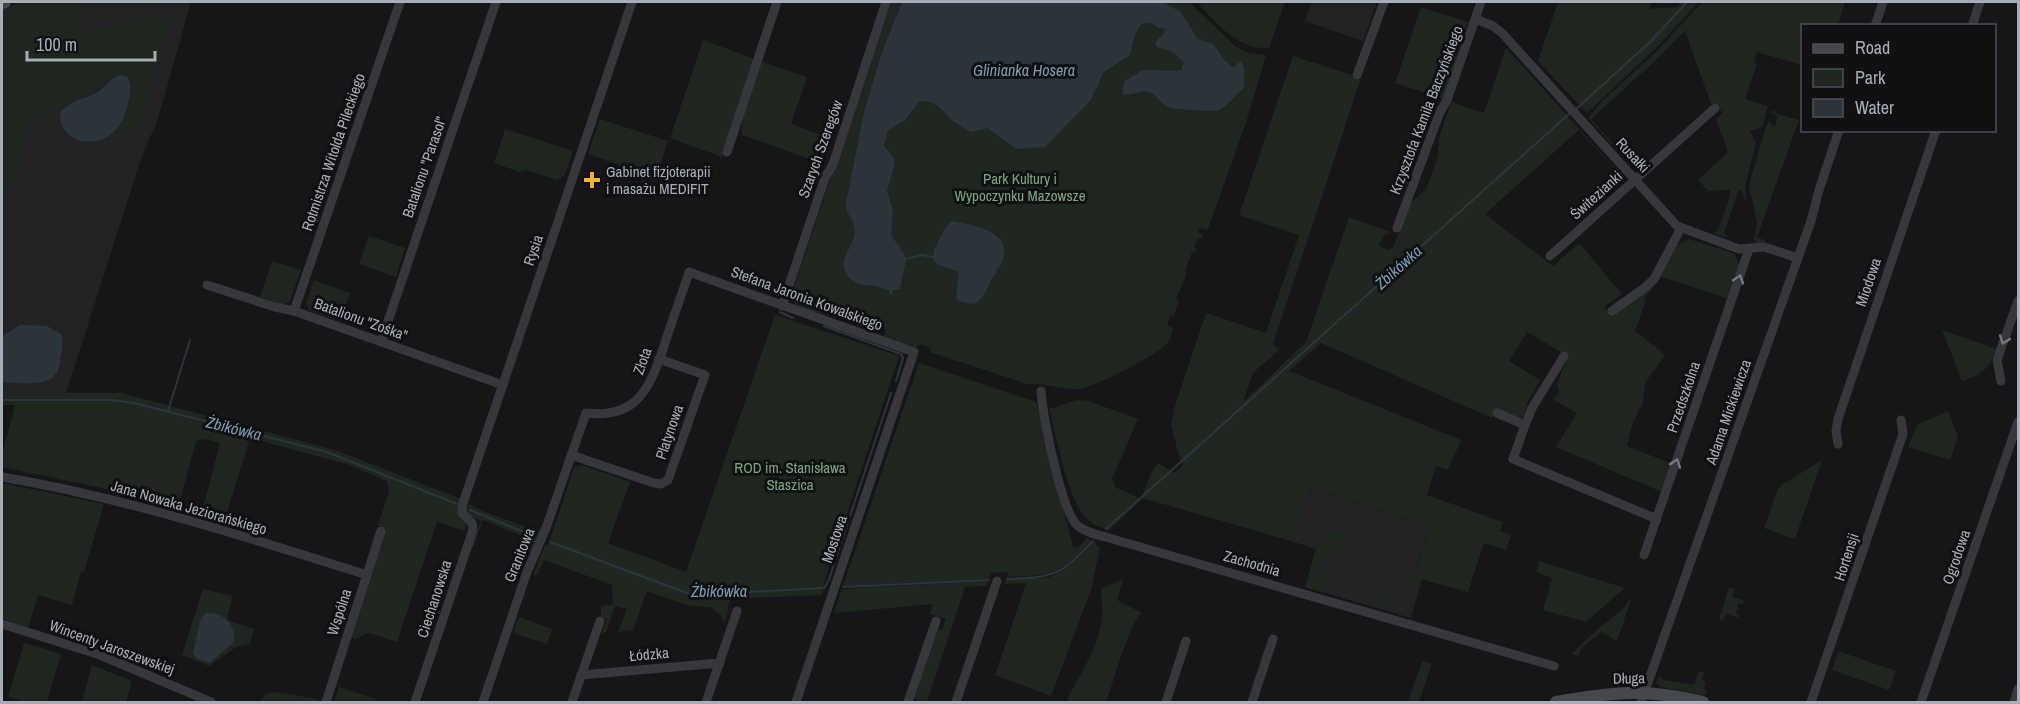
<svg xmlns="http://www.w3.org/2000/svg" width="2020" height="704" font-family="'Archivo Narrow',sans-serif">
<rect width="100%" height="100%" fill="#161618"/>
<g fill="#222225">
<polygon points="82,2 191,2 155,129 150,136 140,162 66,393 2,393 2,192 4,184 2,43"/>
<polygon points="1312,2 1377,2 1363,41 1305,21"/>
<polygon points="1308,488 1430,526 1414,576 1422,579 1411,618 1305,587 1316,549 1291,541"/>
</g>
<g fill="#1e261f">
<path d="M19 2H97C83 7 77 12 80 28L91 32 170 8 171 22 139 129 120 131 134 85 133 80 123 74 116 75 85 95 58 107 46 110 31 118 26 126 27 143 13 186 4 184 2 192V10Z"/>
<path d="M890 2H1189L1235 46 1249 53 1266 55 1246 123 1209 226 1207 230 1200 228 1198 233 1203 235 1201 239 1197 238 1194 247 1196 248 1195 253 1192 252 1185 272 1187 273 1176 299 1179 301 1173 317 1170 316 1167 326 1173 328C1172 332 1171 338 1169 341 1161 354 1095 387 1079 389 1065 390 1048 384 1033 384L1030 385 930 352 931 348 918 344 917 348 884 337 886 330 825 309 822 317C810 312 794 310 791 295Z"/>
<path d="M1198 2H1285L1269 48C1240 50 1220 27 1201 7Z"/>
<polygon points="1558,2 1651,2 1649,9 1677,7 1682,2 1699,2 1655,49 1587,113 1538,61"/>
<polygon points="1702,2 1845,2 1838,25 1802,26 1802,65 1757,52 1754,62 1757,64 1745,99 1768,106 1763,125 1760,128 1750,131 1756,143 1745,186 1746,203 1741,189 1739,190 1724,232 1727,238 1713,233 1718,230 1730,196 1730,190 1708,191 1698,180 1728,152 1716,119 1723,113 1714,103 1711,104 1685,31 1654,62 1591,119 1632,165 1641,166 1635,168 1632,167 1590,120 1589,117 1602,101 1657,51"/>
<polygon points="1421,7 1468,22 1444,99 1395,83"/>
<polygon points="703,40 755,59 722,157 670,138"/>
<path d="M1506 48 1621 175 1623 180 1620 185 1621 176 1579 130 1485 214 1553 266 1579 243 1622 294 1604 307 1613 314 1639 297 1677 243 1679 244 1689 239 1735 254 1738 263 1740 264 1729 299 1662 277 1644 299 1646 300 1635 331 1665 355 1645 383 1643 402 1632 425 1627 446 1672 464 1662 492 1556 447 1577 413 1554 400 1559 392 1557 384 1568 356 1527 332 1509 361 1540 380 1527 403 1524 416 1521 418 1496 410 1492 418 1321 343 1289 371 1461 440 1448 470 1436 466 1427 495 1503 522 1500 531 1511 535 1506 550 1484 543 1468 592 1417 578 1415 584 1406 580 1407 575 1414 577 1430 526 1309 488 1291 541 1146 499H1142L1109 530C1098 527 1088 522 1082 513 1066 490 1057 437 1049 409L1077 400 1089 401 1138 419 1112 479 1115 487 1141 499 1153 469 1159 463 1174 473 1182 466 1171 426 1175 406 1206 313 1266 333 1299 235 1239 215 1293 56 1361 78 1273 344 1279 350 1253 373 1243 402 1306 342 1349 217 1391 232 1383 236 1379 246 1389 250 1393 248 1410 203 1426 189 1438 156 1439 138 1451 102 1484 113Z"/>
<polygon points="760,61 807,77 791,124 830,138 821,163 742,135 742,119"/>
<polygon points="1772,110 1775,111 1775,113 1799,120 1757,237 1766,241 1765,243 1757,243 1754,240 1757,223 1749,185 1766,126 1770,120 1770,124 1775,126 1778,116 1772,114"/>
<polygon points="600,119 668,141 656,177 588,154"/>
<polygon points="505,129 573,151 564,176 557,180 527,170 519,172 494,163"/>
<polygon points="369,236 405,248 396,277 359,264"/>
<polygon points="272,261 301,270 290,301 283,305 260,297"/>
<polygon points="314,280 350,293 340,321 310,311 306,303"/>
<polygon points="775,315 899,356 825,580 822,595 730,599 725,624 720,614 713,610 714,608 686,605 647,591 633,630 618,632 627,609 615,606 606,632 602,633 607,619 601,617 601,606 613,605 612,585 544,560 538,575 533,575 545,545 548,546 574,468 581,465 630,482 608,543 686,572"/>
<path d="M1942 330 1996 349C1989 370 1982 374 1962 381Z"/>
<path d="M919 363 1036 402 1073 547H1078L1087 538 1092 541C1058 575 1055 575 1007 577L1008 572 990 573 989 579 843 586Z"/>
<path d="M2 393H122L338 451 461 499C456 515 457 513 467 524L464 531 437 522 397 642 369 633 355 639 351 637 385 528 378 525 389 491 387 481 350 465 250 438 224 522 201 515 220 443 204 439 196 441 178 509 116 491 2 467V455L15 405H2Z"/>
<polygon points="1948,411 1958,437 1950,460 1908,447 1917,425"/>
<polygon points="1822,460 1795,539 1764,528 1778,489 1783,484"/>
<polygon points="2,483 104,504 84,572 81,572 72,605 38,595 28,628 2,618"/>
<polygon points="469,504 482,511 529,528 541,529 530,553 527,552 525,557 524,557 530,539 483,520 473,548 472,546 481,521 467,514"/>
<polygon points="1322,528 1346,535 1340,555 1329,551 1323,570 1317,568 1315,575 1323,578 1324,575 1328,575 1323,592 1305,587"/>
<polygon points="1094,542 1100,548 1091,590 1051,696 995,675 1026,583 1005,584 1006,580 1050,577 1073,563"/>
<polygon points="1539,561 1625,588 1586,622 1543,610 1552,578 1536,572"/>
<path d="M1123 579 1117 600 1142 613C1129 623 1113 684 1106 702H1066C1079 675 1098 650 1102 618 1103 609 1101 599 1101 589Z"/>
<polygon points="988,581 986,586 965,587 927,702 915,702 916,698 913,697 938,629 942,630 946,619 930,614 933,604 834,613 842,589"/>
<polygon points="1384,581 1400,587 1394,609 1377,604 1380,599"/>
<polygon points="1729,587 1735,589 1732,596 1744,601 1743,604 1739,603 1736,613 1739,615 1738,618 1727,613 1723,621 1719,619"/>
<polygon points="203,589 233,596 227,618 229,621 254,629 250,644 236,647 209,666 182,655"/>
<polygon points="1629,600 1631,600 1617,641 1602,632 1583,646 1578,656 1572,654 1590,636 1624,608"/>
<polygon points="519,617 552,629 547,644 513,633"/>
<polygon points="24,643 61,654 47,702 25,702 8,697"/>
<polygon points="1838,651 1896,671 1889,690 1832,670"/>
<polygon points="1422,661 1432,663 1419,702 1408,702"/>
<polygon points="92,665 132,681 126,702 82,702"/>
<polygon points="1699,671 1704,673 1702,680 1706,682 1704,689 1707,690 1705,696 1661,687 1656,683 1659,675 1663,680 1694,685"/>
<polygon points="339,687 378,700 377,702 334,702"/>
<polygon points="276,692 318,699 321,702 259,702 266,694"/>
</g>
<g fill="#2c353c">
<path d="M902 2H1162L1181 12 1197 38 1214 45 1224 60 1233 67 1240 62 1242 63 1244 67V88C1236 95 1227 106 1219 110 1214 113 1173 109 1168 107 1160 103 1157 95 1150 92 1140 89 1132 97 1122 94L1124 82 1142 70 1177 71 1181 70 1184 62C1176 54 1168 49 1157 47L1155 43 1164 33 1165 29C1158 28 1157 26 1152 24 1135 16 1133 47 1130 55L1104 72 1090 101 1045 147 1017 149 987 128 971 132C965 128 958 125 953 121 943 112 935 98 919 102L905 120 888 130 884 146 893 157 895 163 887 191 893 211 891 235 903 252 906 260 900 289C892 293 882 287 873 286 863 285 853 284 847 275 837 258 855 246 855 230 855 219 845 215 846 203L864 112 882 52Z"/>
<path d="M120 75 127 77C132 85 130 95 128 104 115 162 53 144 61 111 75 99 82 100 96 93 105 88 110 78 120 75Z"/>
<path d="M952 221C970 225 1009 229 1004 256 1002 264 997 271 993 277 988 286 984 298 975 304L961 302 956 298 959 272 937 264 933 259C932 251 945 225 952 221Z"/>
<path d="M20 325 47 326 61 334C65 344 61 351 60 362 57 390 23 383 2 382V336Z"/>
<path d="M207 613C224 613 237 625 233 643L209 663 196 658 193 653 201 618Z"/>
</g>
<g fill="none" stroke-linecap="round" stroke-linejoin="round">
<g stroke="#2c353c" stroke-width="2">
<polyline points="1575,110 1651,41 1687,2"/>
<polyline points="905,259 922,255 932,257"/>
<polyline points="891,294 891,290"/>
<polyline points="780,312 793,318"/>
<polyline points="824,326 901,354 903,358 896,381"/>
<polyline points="2,400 111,400 134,403 327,452 457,504"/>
<polyline points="168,411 190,340"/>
<polyline points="470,510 533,536"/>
<polyline points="1106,529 1570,113"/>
<polyline points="550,542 692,595 824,588"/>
<polyline points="837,555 891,393"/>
<path d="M1007 579C1054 577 1060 576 1093 541"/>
<polyline points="843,587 989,580"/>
<polyline points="824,588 829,580 834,564"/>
</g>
<g stroke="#37383d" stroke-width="9">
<polyline points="1476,19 1493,26 1502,33 1677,226 1739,249 1764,247 1798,258"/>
<polyline points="1875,26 1883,2"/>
<polyline points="1972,26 1980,2"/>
<polyline points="1357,75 1384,2"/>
<polyline points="727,152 777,2"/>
<polyline points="1397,228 1440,112 1447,100 1481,2"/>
<polyline points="1550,256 1715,108"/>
<polyline points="207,285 275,307 294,311 503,385"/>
<polyline points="782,306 825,178 833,164 886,2"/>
<polyline points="294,311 400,2"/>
<polyline points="1612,311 1643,289 1654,279 1681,228"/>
<polyline points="381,342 496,2"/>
<polyline points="2001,381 1997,360 2018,301"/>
<path d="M1041 391C1043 416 1061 512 1078 526 1086 533 1099 535 1109 538L1554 666"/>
<polyline points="1497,413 1525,425 1532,408 1564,356"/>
<polyline points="1525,425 1513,459 1657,519"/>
<polyline points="1838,444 1836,431 1838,419 1936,130"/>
<polyline points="571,455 654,483 661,484 668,480 705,375 659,359"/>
<path d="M2 477C126 498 247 537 367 575"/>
<polyline points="1644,555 1749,249"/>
<polyline points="2,624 100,655 211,702"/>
<polyline points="581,675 720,663"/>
<polyline points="326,702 381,531"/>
<polyline points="415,702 473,530 472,523 462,513 463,503 632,2"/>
<path d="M483 702 527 572 546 528 586 413C642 420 652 381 667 337 674 315 682 294 689 272L914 352 796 702"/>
<polyline points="572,702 600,621"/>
<polyline points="706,702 737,611"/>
<polyline points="908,702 936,621"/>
<polyline points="956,702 997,581"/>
<polyline points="1166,702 1186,641"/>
<polyline points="1252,702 1273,639"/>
<polyline points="1641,702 1811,221 1819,190 1839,130"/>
<polyline points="1811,702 1903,434 1901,420"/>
<polyline points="1921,702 2018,422"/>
<polyline points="2014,702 2018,689"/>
</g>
<g stroke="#45474d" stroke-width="12">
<polyline points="2,3 5,2"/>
<path d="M1556 702C1614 692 1645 688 1703 702"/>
</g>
</g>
<defs><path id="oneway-chevron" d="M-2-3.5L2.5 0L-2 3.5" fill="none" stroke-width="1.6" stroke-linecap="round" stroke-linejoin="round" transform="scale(1.5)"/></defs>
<g stroke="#757881">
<use href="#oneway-chevron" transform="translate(1739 279) rotate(-72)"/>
<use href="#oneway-chevron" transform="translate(2004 340) rotate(110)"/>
<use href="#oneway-chevron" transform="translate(1676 463) rotate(-71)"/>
</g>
<path fill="#f2b134" stroke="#111113" stroke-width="2" d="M589 171h6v6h6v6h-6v6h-6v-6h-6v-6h6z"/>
<g text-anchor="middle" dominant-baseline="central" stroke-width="6" stroke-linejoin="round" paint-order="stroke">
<g font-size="15" fill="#a8adb8" stroke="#111113">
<text transform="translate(1426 110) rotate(-69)">Krzysztofa Kamila Baczyńskiego</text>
<text transform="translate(820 149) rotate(-70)">Szarych Szeregów</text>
<text transform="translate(333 152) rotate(-71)">Rotmistrza Witolda Pileckiego</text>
<text transform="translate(1633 155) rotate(47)">Rusałki</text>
<text transform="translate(424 167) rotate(-71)">Batalionu "Parasol"</text>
<text transform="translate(1596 195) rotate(-42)">Świtezianki</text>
<text transform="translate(533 250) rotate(-71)">Rysia</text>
<text transform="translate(1868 282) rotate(-71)">Miodowa</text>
<text transform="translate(807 298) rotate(20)">Stefana Jaronia Kowalskiego</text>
<text transform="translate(361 319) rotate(20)">Batalionu "Zośka"</text>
<text transform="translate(642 361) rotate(-70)">Złota</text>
<text transform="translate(1683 397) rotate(-71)">Przedszkolna</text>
<text transform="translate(1728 412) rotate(-71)">Adama Mickiewicza</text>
<text transform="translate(669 432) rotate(-71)">Platynowa</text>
<text transform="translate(189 507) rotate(16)">Jana Nowaka Jeziorańskiego</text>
<text transform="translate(834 539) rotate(-71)">Mostowa</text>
<text transform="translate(519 555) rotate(-68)">Granitowa</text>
<text transform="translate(1846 557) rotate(-72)">Hortensji</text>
<text transform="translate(1956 557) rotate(-71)">Ogrodowa</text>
<text transform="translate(1252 563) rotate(16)">Zachodnia</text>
<text transform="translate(434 599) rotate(-72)">Ciechanowska</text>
<text transform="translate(339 612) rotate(-72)">Wspólna</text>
<text transform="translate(112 647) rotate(20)">Wincenty Jaroszewskiej</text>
<text transform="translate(649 654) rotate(-5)">Łódzka</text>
<text transform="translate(1629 678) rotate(-1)">Długa</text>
</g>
<g font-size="15" fill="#a8adb8" stroke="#111113" text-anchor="start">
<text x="606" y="171">Gabinet fizjoterapii<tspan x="606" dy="17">i masażu MEDIFIT</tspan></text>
</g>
<g font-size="15" fill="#7fa381" stroke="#111113">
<text x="1020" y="178">Park Kultury i<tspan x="1020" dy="17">Wypoczynku Mazowsze</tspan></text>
<text x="790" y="467">ROD im. Stanisława<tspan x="790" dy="17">Staszica</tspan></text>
</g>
<g font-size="16" font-style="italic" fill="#7f9bb3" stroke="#111113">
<text x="1024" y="70">Glinianka Hosera</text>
<text transform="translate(1398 267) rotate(-42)">Żbikówka</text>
<text transform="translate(234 428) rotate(14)">Żbikówka</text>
<text x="719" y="591">Żbikówka</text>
</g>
</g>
<rect width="2020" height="704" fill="none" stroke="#a8adb8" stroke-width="6"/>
<rect x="1801" y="24" width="195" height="108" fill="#111113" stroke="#4d4f55" stroke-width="1.5"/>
<rect x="1813" y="44" width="30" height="9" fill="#45474d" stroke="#4d4f55" stroke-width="1.5"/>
<text x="1855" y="54" font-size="18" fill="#a8adb8">Road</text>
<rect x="1813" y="69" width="30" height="18" fill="#1e261f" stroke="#4d4f55" stroke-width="1.5"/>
<text x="1855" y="84" font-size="18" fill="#a8adb8">Park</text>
<rect x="1813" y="99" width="30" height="18" fill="#2c353c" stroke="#4d4f55" stroke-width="1.5"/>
<text x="1855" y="114" font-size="18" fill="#a8adb8">Water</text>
<path d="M27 51v9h128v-9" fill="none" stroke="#a8adb8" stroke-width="3"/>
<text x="36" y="51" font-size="18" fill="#a8adb8" stroke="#111113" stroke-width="4.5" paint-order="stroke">100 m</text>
</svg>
